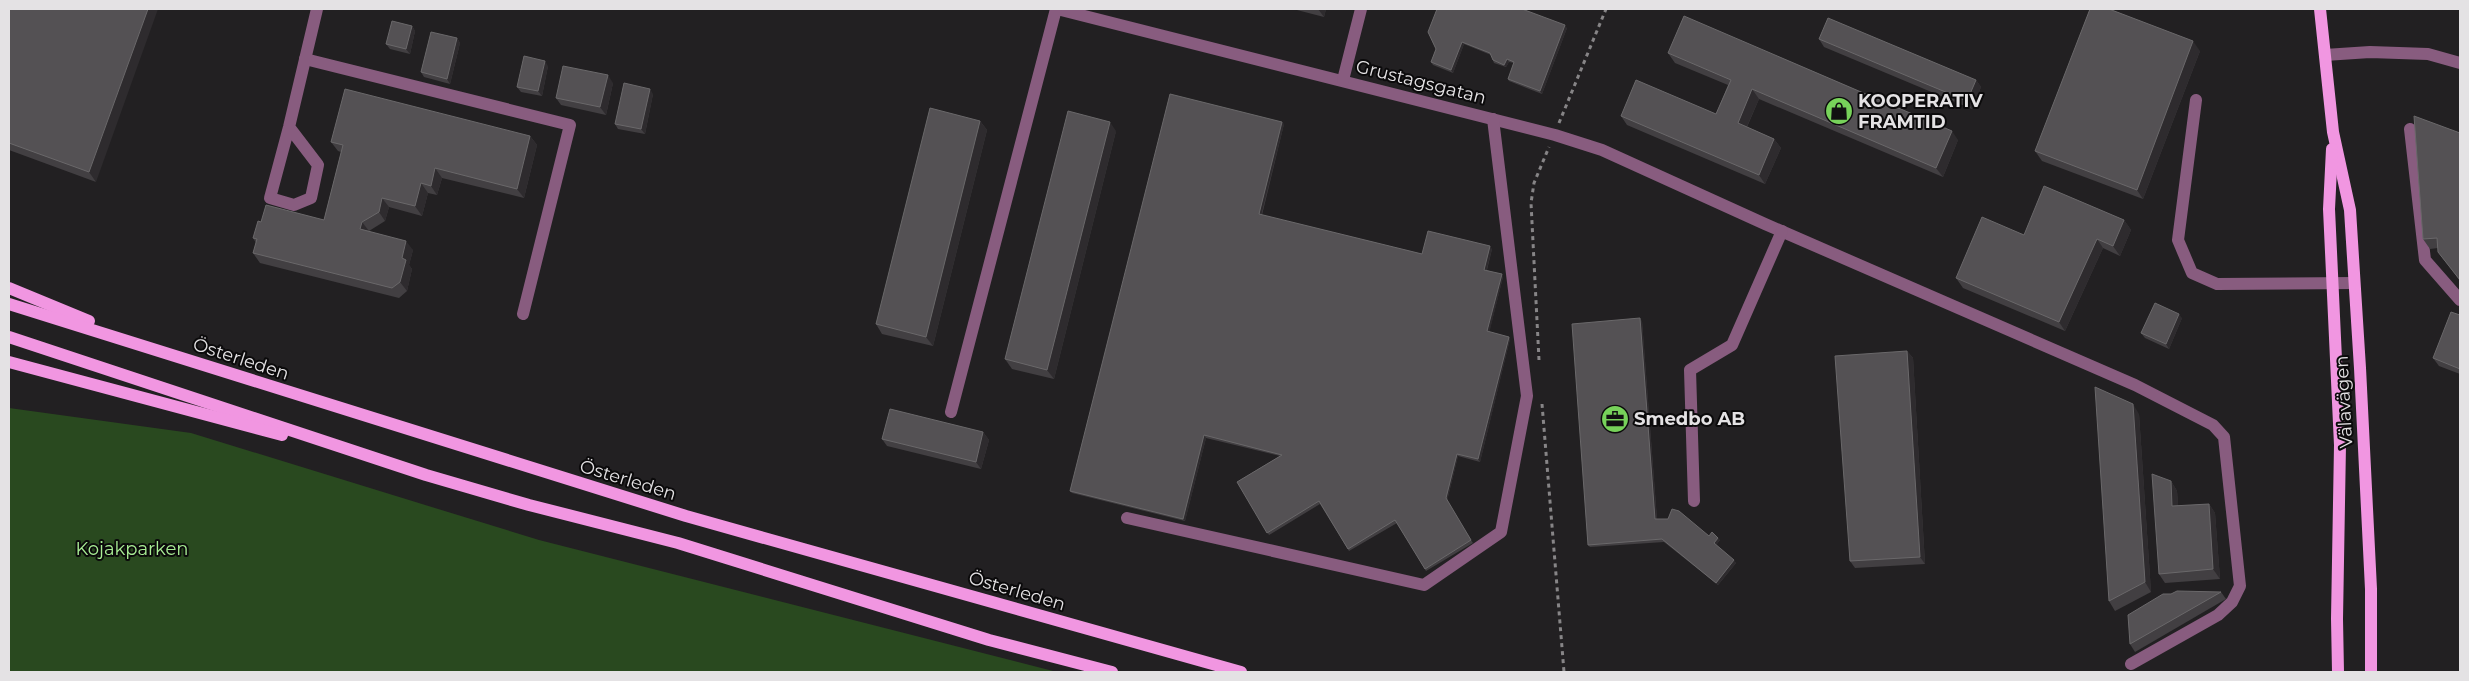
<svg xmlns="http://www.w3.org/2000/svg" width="2469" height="681" font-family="Montserrat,sans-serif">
<rect width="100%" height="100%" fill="#222022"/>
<polygon fill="#29491f" points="9,408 191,433 539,540 1057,672 9,672"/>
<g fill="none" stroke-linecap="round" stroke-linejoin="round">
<g stroke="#878587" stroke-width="3" stroke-dasharray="4 4" stroke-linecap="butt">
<polyline points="1559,123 1606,9"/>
<polyline points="1539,360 1531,203 1534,183 1549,147"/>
<polyline points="1542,404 1564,672"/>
</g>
<g stroke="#885c7f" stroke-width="12">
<polyline points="1057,9 1555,135 1602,150 1765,224 2135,385 2213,425 2224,437 2240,586 2232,602 2218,615 2131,664"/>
<polyline points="2325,55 2370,52 2428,54 2460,63"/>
<polyline points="305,59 570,125 523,314"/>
<polyline points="1343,80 1361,9"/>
<polyline points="2196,100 2178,240 2192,273 2217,284 2354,283"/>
<polyline points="289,127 318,165 311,198 294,205 270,198 289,127 317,9"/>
<polyline points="2410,129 2425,260 2460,300"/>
<polyline points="951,412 1056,9"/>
<polyline points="1694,501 1690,370 1732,345 1782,231"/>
<polyline points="1127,518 1424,585 1501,532 1527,396 1493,119"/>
</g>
<g stroke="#f196e1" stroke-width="12">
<polyline points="2320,9 2333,132 2350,210 2360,368 2371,589 2371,672"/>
<polyline points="2332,149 2329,209 2340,445 2337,619 2338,672"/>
<polyline points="9,288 89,321"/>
<polyline points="9,304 686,516 1241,672"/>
<polyline points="9,337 426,475 529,505 678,543 989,640 1112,672"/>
<polyline points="9,362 282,435"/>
</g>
</g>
<g fill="#423f42">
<polygon points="9,9 96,182 9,150"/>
<polygon points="1293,9 1326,9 1324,17"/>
<polygon points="412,26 415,31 410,54 390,49 386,44"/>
<polygon points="1567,28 1542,94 1509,81 1508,79 1514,63 1509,62 1506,67 1494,63 1491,55 1464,44 1453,73 1433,65 1431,62 1436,49 1428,32"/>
<polygon points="457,38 460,43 450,84 424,77 421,72"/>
<polygon points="1819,39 1976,80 1981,87 1972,109 1824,47"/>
<polygon points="2200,51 2143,199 2042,161 2035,151"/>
<polygon points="1668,53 1958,140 1943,177 1759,99 1747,127 1774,139 1781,148 1765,184 1627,125 1621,116 1716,114 1728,85 1675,63"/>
<polygon points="548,66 542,96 521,92 517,87"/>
<polygon points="613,83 606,115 561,105 556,98"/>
<polygon points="653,94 645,134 618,129 615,124"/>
<polygon points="980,121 987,130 933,346 882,334 876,324"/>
<polygon points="1284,124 1262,215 1422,254 1492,249 1487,270 1503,277 1489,332 1509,337 1510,339 1480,462 1458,456 1447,501 1473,543 1426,571 1397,523 1349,551 1320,504 1269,535 1237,482 1280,456 1206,438 1185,521 1072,493 1070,491"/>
<polygon points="1116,131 1054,379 1012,369 1005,359"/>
<polygon points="2460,133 2460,281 2438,252 2438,248 2430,249 2423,239"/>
<polygon points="530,136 537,145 524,198 442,178 437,195 428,193 422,216 389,207 385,221 369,231 413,250 409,265 412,269 407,291 399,298 260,263 253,253 256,243 253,238 261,222 324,220 341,152 338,151 331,142"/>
<polygon points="2124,220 2131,230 2120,256 2103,248 2065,331 1963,288 1956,278 2024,235"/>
<polygon points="2460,315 2460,374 2439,366 2433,358"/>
<polygon points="2182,318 2169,349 2145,338 2141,333"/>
<polygon points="1642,321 1657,519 1720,540 1716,545 1736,563 1718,585 1664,542 1590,547 1588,545"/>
<polygon points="1907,351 1913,358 1925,564 1855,568 1850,561"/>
<polygon points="2139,414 2151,592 2115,611 2109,601"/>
<polygon points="983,432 989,440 981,469 887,446 882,439"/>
<polygon points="2171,481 2177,491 2178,506 2209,504 2215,513 2220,579 2165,583 2159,574"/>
<polygon points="2221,592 2226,599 2135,652 2130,644 2171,594"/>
</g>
<g fill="#2e2b2e">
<polygon points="148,9 158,9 96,182 89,172"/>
<polygon points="1318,9 1326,9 1324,17"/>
<polygon points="1565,25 1567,28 1542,94 1540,91"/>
<polygon points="412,26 415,31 410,54 406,49"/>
<polygon points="457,38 460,43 450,84 447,79"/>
<polygon points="2193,41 2200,51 2143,199 2137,190"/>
<polygon points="1462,42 1464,44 1453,73 1451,70"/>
<polygon points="1507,59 1509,62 1506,67 1504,65"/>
<polygon points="545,61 548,66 542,96 538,91"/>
<polygon points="608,75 613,83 606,115 600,107"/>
<polygon points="1976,80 1981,87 1972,109 1967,101"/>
<polygon points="650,89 653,94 645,134 641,129"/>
<polygon points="1752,89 1759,99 1744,133 1738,123"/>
<polygon points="980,121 987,130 933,346 926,337"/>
<polygon points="1110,122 1116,131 1054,379 1047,370"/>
<polygon points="1282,122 1284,124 1261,216 1259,214"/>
<polygon points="1952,131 1958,140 1943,177 1936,168"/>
<polygon points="530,136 537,145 524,198 517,189"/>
<polygon points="1774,139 1781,148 1765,184 1759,175"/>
<polygon points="435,168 442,178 437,195 431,186"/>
<polygon points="421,183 428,193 422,216 415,206"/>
<polygon points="382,198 389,207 385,221 379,212"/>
<polygon points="2124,220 2131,230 2120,256 2113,246"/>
<polygon points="362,222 369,231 360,229"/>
<polygon points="2097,239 2103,248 2065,331 2059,322"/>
<polygon points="406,241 413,250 409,265 412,269 407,291 400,282 402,258"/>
<polygon points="1490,246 1492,249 1486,272 1484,270"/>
<polygon points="1502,274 1503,277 1489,334 1487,331"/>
<polygon points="2179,314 2182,318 2169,349 2166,344"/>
<polygon points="1640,318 1642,321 1657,521 1655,519"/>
<polygon points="1509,337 1510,339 1480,462 1478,459"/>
<polygon points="1907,351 1913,358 1925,564 1920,557"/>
<polygon points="2133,404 2139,414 2151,592 2145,582"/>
<polygon points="983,432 989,440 981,469 976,462"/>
<polygon points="1204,435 1206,438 1185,521 1183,519"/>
<polygon points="1457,454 1458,456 1447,501 1473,543 1446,498"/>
<polygon points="2171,481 2177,491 2179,516 2172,506"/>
<polygon points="2209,504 2215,513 2220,579 2213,569"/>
<polygon points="1718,538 1720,540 1715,546 1714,543"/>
<polygon points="1734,560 1736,563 1718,585 1716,583"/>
</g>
<g fill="#545154" stroke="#6a686a">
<polygon points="9,9 148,9 89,172 9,143"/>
<polygon points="1437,9 1522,9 1565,25 1540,91 1508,79 1514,62 1507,59 1504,65 1493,60 1490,53 1462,42 1451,70 1431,62 1436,49 1428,32"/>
<polygon points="2090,9 2109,9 2193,41 2137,190 2035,151"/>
<polygon points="1684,16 1952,131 1936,168 1752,89 1738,123 1774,139 1759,175 1621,116 1636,80 1716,114 1731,80 1668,53"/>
<polygon points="1828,18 1976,80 1967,101 1819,39"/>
<polygon points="392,21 412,26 406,49 386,44"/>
<polygon points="431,32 457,38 447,79 421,72"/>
<polygon points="524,56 545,61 538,91 517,87"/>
<polygon points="563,66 608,75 600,107 556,98"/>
<polygon points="624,83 650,89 641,129 615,124"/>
<polygon points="345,89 530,136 517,189 435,168 431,186 421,183 415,206 382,198 379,212 362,222 360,229 406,241 402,258 406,260 400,282 392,288 253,253 257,239 253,238 258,221 261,222 266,205 324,220 343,145 331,142"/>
<polygon points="1170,94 1282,122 1259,214 1422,254 1428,231 1490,246 1484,270 1502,274 1487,331 1509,337 1478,459 1457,454 1446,498 1471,540 1425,569 1395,520 1348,549 1319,501 1267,533 1237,482 1282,455 1204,435 1183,519 1070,491"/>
<polygon points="930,108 980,121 926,337 876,324"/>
<polygon points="1068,111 1110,122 1047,370 1005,359"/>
<polygon points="2414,116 2460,133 2460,280 2438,252 2437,238 2423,239"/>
<polygon points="2044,186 2124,220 2113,246 2097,239 2059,322 1956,278 1982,217 2024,235"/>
<polygon points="2155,303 2179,314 2166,344 2141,333"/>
<polygon points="2451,312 2460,315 2460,369 2433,358"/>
<polygon points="1640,318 1655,519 1668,519 1672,509 1679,511 1709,536 1712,532 1718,538 1714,543 1734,560 1716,583 1662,539 1588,545 1572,324"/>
<polygon points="1907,351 1920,557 1850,561 1835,356"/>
<polygon points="2095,387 2133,404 2145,582 2109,601"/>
<polygon points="890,409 983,432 976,462 882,439"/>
<polygon points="2152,474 2171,481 2172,506 2209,504 2213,569 2159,574"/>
<polygon points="2177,591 2221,592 2130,644 2128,615 2163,594 2171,594"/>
</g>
<defs>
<g id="shop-disc" transform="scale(1.4375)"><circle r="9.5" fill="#77d25a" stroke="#0b0a0b"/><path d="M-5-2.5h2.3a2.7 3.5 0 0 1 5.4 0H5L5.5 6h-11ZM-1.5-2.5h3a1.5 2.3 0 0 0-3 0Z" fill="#111"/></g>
<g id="office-disc" transform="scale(1.4375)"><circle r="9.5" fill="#77d25a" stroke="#0b0a0b"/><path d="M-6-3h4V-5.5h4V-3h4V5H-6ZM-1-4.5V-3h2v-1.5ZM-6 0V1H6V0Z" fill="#111"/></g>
</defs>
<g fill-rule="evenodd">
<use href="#shop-disc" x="1839" y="111"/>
<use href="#office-disc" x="1615" y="419"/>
</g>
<g text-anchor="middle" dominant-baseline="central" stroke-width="4" stroke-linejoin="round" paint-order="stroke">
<g font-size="18" fill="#e4e2e4" stroke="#0b0a0b">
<text transform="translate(1421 82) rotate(14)">Grustagsgatan</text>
<text transform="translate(241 359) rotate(18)">Österleden</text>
<text transform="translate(2344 402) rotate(-93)">Välavägen</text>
<text transform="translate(628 480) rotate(17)">Österleden</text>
<text transform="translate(1017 591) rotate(16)">Österleden</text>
</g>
<g font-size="18" font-weight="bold" fill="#e4e2e4" stroke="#0b0a0b" text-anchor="start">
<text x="1858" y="101">KOOPERATIV<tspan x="1858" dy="21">FRAMTID</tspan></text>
<text x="1634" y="419">Smedbo AB</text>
</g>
<g font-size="18" fill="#a9ee95" stroke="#0b0a0b">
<text x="132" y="549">Kojakparken</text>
</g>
</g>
<rect width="2469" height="681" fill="none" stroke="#e4e2e4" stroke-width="20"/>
</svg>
